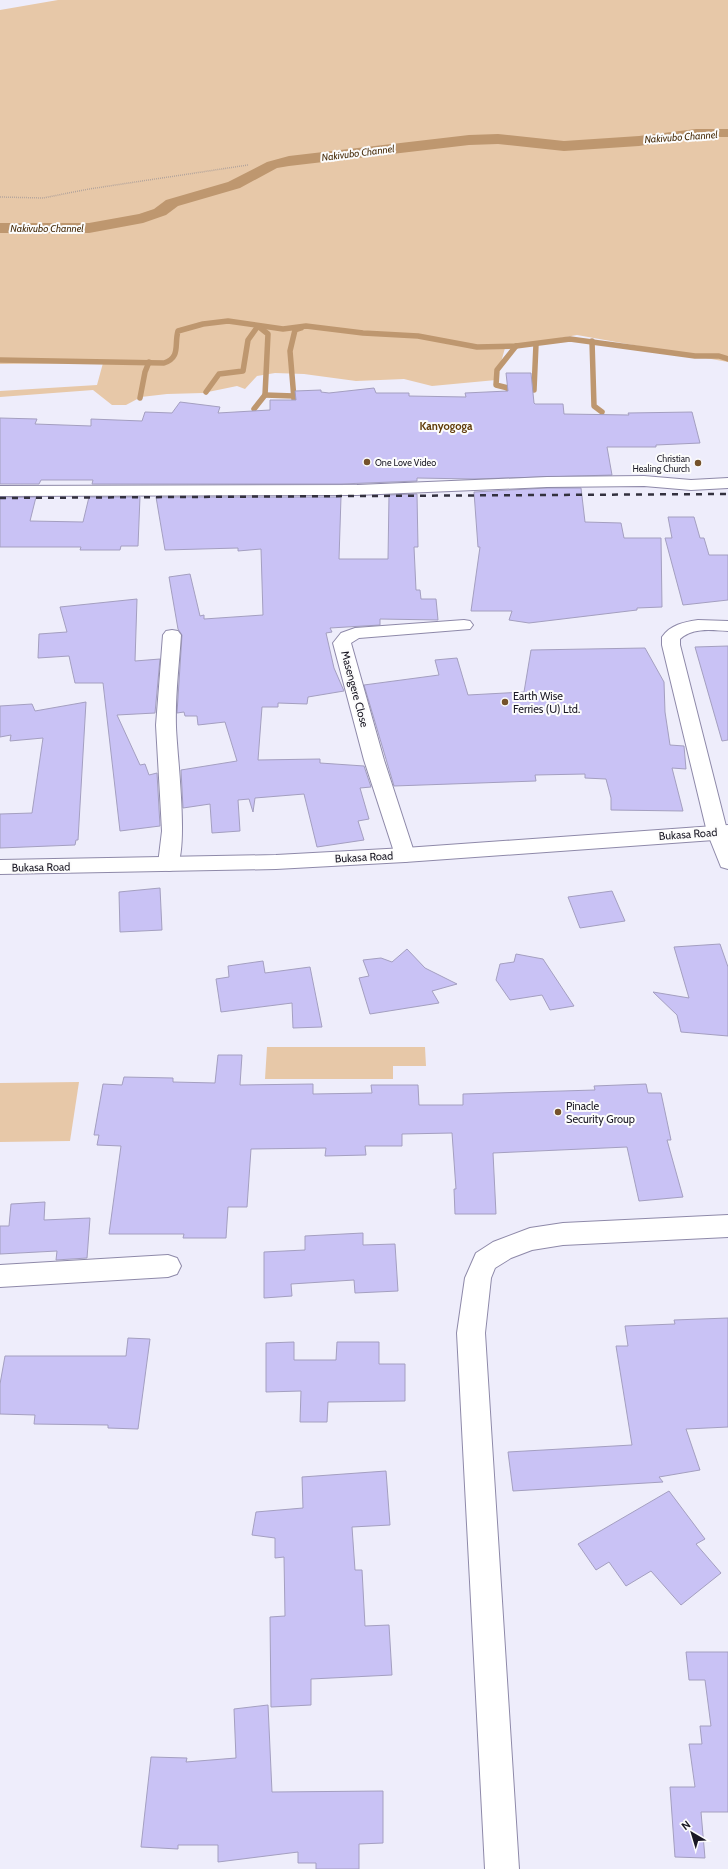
<svg xmlns="http://www.w3.org/2000/svg" width="728" height="1869" font-family="Cabin,sans-serif">
<rect width="100%" height="100%" fill="#eeedfb"/>
<g fill="#e7c8a8">
<polygon points="58,0 728,0 728,362 577,335 505,348 496,380 432,386 404,379 356,381 304,374 275,373 257,376 245,389 237,386 203,393 167,394 141,397 126,405 112,405 93,390 0,397 0,391 97,385 103,363 0,364 0,10"/>
<polygon points="267,1047 425,1047 426,1066 393,1066 393,1079 265,1079"/>
<polygon points="79,1082 70,1141 0,1142 0,1083"/>
</g>
<g fill="none" stroke-linecap="round" stroke-linejoin="round">
<g stroke="#be976f" stroke-width="5.5">
<polyline points="592,341 594,406 602,412"/>
<path d="M0 360 164 363C181 357 174 345 178 331L203 324 228 321 283 329 306 326 363 333 418 336 477 347 516 346 570 339 695 356H719L728 359"/>
<polyline points="534,390 536,344"/>
<polyline points="206,392 219,374 243,371 248,340 258,326 268,334 265,395 254,409"/>
<polyline points="265,395 294,396"/>
<polyline points="509,397 508,388 496,385 497,370 516,346"/>
<polyline points="140,398 145,372 149,362"/>
<polyline points="295,411 290,351 295,330 301,328"/>
</g>
<polygon fill="#be976f" fill-rule="evenodd" points="696,129 728,129 728,137 696,137 639,146 564,151 498,144 469,145 289,166 277,168 240,188 178,206 166,215 143,223 89,233 0,233 0,223 89,223 139,214 154,209 166,200 228,182 267,162 289,156 469,135 498,134 564,141 639,136"/>
</g>
<g fill="#c9c2f5" stroke="#a49fc0">
<polygon points="506,373 531,373 534,403 535,404 563,404 564,414 629,415 628,413 692,412 700,443 656,445 656,447 607,447 612,475 473,479 417,478 417,481 341,484 92,484 93,480 41,480 39,484 0,484 0,418 37,419 35,424 91,426 91,419 142,421 145,412 172,413 180,402 220,407 218,413 270,410 270,400 296,400 295,391 321,390 321,392 329,393 374,388 376,393 409,393 409,396 466,397 465,393 508,391"/>
<polygon points="547,488 581,488 585,522 621,523 624,538 661,538 662,607 637,608 637,610 529,623 509,620 512,611 471,611 480,547 478,547 474,492"/>
<polygon points="417,494 418,547 414,547 416,590 420,590 421,599 436,599 438,620 380,619 380,625 330,628 332,632 326,633 334,668 344,691 308,697 307,704 278,703 278,707 262,707 258,760 320,759 320,763 364,766 371,787 360,788 369,819 358,821 364,840 317,847 304,794 255,798 253,812 249,799 238,800 240,831 212,833 210,804 183,808 181,770 237,761 225,722 198,725 197,716 185,716 184,712 177,713 182,635 178,629 169,577 190,574 200,616 204,615 204,619 263,615 261,549 238,551 238,548 165,550 156,497 341,497 339,559 388,559 389,495"/>
<polygon points="36,497 30,521 83,522 89,497 140,497 138,546 121,546 120,550 80,550 81,547 0,547 0,498"/>
<polygon points="668,517 694,517 700,538 704,538 709,555 728,555 728,600 683,605 665,538 672,538"/>
<polygon points="137,599 135,661 160,659 155,713 117,715 140,765 145,764 149,775 157,773 160,826 120,831 103,683 75,683 69,656 38,658 39,634 67,632 60,607"/>
<polygon points="728,646 728,740 722,741 695,647"/>
<polygon points="645,648 664,682 665,712 670,745 684,746 686,769 672,768 683,811 611,810 611,798 606,779 585,778 585,774 535,775 536,781 394,786 364,685 439,675 435,660 457,658 468,695 524,692 531,650"/>
<polygon points="86,702 78,840 76,840 75,845 0,848 0,814 32,813 43,738 10,741 11,735 0,737 0,706 32,704 35,711"/>
<polygon points="160,888 162,930 120,932 119,892"/>
<polygon points="612,891 625,921 580,928 568,897"/>
<polygon points="720,944 728,967 728,1036 681,1032 677,1015 653,992 689,998 674,947"/>
<polygon points="407,949 425,968 457,984 432,991 439,1003 370,1014 359,978 369,976 363,960 381,958 392,962"/>
<polygon points="516,954 543,959 574,1006 550,1010 542,995 510,1000 496,980 500,964 514,962"/>
<polygon points="263,961 265,973 310,967 322,1027 293,1028 292,1003 221,1012 216,979 229,977 228,966"/>
<polygon points="218,1055 242,1055 240,1085 313,1084 313,1094 372,1093 371,1085 418,1085 419,1105 463,1105 463,1094 595,1090 594,1086 646,1084 648,1093 661,1093 671,1140 667,1140 683,1197 639,1201 627,1147 493,1153 496,1214 455,1214 454,1189 456,1189 452,1133 402,1134 402,1146 365,1146 366,1155 325,1156 326,1148 251,1149 247,1207 228,1207 226,1238 183,1238 184,1234 109,1234 121,1146 97,1145 99,1135 94,1135 103,1084 122,1085 124,1077 173,1078 173,1082 215,1083"/>
<polygon points="45,1202 44,1220 90,1218 87,1258 56,1260 57,1251 0,1254 0,1226 9,1226 11,1204"/>
<polygon points="363,1233 363,1245 395,1244 398,1291 355,1293 354,1280 291,1284 292,1296 264,1298 264,1252 305,1250 305,1236"/>
<polygon points="728,1318 728,1427 686,1429 700,1470 659,1477 663,1482 513,1491 508,1452 632,1445 616,1346 628,1346 625,1326 675,1324 674,1320"/>
<polygon points="128,1338 150,1339 138,1429 108,1428 108,1425 34,1424 35,1415 0,1414 0,1384 5,1356 126,1356"/>
<polygon points="294,1342 294,1360 336,1360 337,1342 379,1342 379,1364 405,1364 405,1401 328,1402 327,1422 300,1422 301,1391 266,1392 266,1343"/>
<polygon points="386,1471 390,1525 352,1527 355,1570 362,1570 365,1626 389,1625 392,1675 311,1679 311,1705 271,1707 270,1617 285,1616 284,1557 275,1558 275,1538 252,1535 256,1512 303,1508 302,1477"/>
<polygon points="669,1491 705,1539 696,1544 721,1573 681,1605 651,1571 626,1586 609,1562 596,1570 578,1544"/>
<polygon points="686,1652 728,1652 728,1812 701,1812 705,1858 675,1857 670,1787 695,1787 689,1744 702,1744 700,1726 711,1726 705,1680 689,1680"/>
<polygon points="268,1705 272,1792 383,1791 383,1843 359,1844 359,1869 316,1869 316,1863 298,1863 298,1852 218,1862 218,1845 178,1845 178,1849 141,1847 151,1757 187,1758 186,1762 236,1758 234,1709"/>
</g>
<g fill="none" stroke-linecap="round" stroke-linejoin="round">
<g stroke="#8e89a9" stroke-width="2">
<g id="street">
<polygon points="644,476 691,480 728,478 728,488 691,490 644,486 547,487 357,495 0,496 0,486 357,485 547,477"/>
<polygon points="464,620 470,621 473,625 470,629 359,638 351,643 384,760 415,855 412,860 405,862 398,860 395,855 364,760 333,643 341,633 355,628"/>
<path d="M698 620 728 621V631C712 630 693 627 680 639V645L728 834V869L721 867 707 832 662 645V637C670 625 684 622 698 620Z"/>
<path d="M172 630 178 631 181 635C179 665 175 696 176 727 177 756 189 848 176 869L169 871 162 869 158 864 162 831 156 725 163 635 166 631Z"/>
<polygon points="728,1215 728,1237 563,1245 532,1250 511,1258 495,1268 491,1278 485,1333 519,1869 485,1869 457,1333 465,1278 476,1253 493,1242 530,1228 563,1223"/>
<polygon points="168,1255 177,1258 181,1266 177,1274 168,1277 0,1287 0,1265"/>
</g>
</g>
<g stroke="#8e89a9" stroke-width="2">
<polygon id="secondary" points="728,825 728,839 405,862 276,869 0,874 0,860 276,855 405,848"/>
</g>
<polyline stroke="#858491" stroke-width="1.5" stroke-dasharray="0.5 1.5" stroke-linecap="butt" points="0,197 43,198 89,189 248,165"/>
<use href="#street" fill="#fff" fill-rule="evenodd"/>
<use href="#secondary" fill="#fff" fill-rule="evenodd"/>
<polyline stroke="#33313e" stroke-width="2.5" stroke-dasharray="6 6" stroke-linecap="butt" points="0,498 728,494"/>
</g>
<g fill="#75522b" stroke="#fcfcfc" stroke-width="1.5">
<circle cx="367" cy="462" r="4"/>
<circle cx="698" cy="463" r="4"/>
<circle cx="505" cy="702" r="4"/>
<circle cx="558" cy="1112" r="4"/>
</g>
<g text-anchor="middle" dominant-baseline="central" stroke-width="4" stroke-linejoin="round" paint-order="stroke">
<g font-size="9" fill="#1a1824" stroke="#fcfcfc" text-anchor="end">
<text x="690" y="458">Christian<tspan x="690" dy="10">Healing Church</tspan></text>
<text x="375" y="462" text-anchor="start">One Love Video</text>
</g>
<g font-size="10" font-style="italic" fill="#492e0c" stroke="#fcfcfc">
<text transform="translate(681 137) rotate(-4)">Nakivubo Channel</text>
<text transform="translate(358 153) rotate(-7)">Nakivubo Channel</text>
<text x="47" y="228">Nakivubo Channel</text>
</g>
<g font-size="11" font-weight="bold" fill="#613c0a" stroke="#fcfcfc">
<text x="446" y="426">Kanyogoga</text>
</g>
<g font-size="11" fill="#1a1824" stroke="#fcfcfc">
<text transform="translate(355 689) rotate(75)">Masengere Close</text>
<text transform="translate(688 834) rotate(-4)">Bukasa Road</text>
<text transform="translate(364 857) rotate(-3)">Bukasa Road</text>
<text transform="translate(41 867) rotate(-1)">Bukasa Road</text>
</g>
<g font-size="11" fill="#1a1824" stroke="#fcfcfc" text-anchor="start">
<text x="513" y="696">Earth Wise<tspan x="513" dy="13">Ferries (U) Ltd.</tspan></text>
<text x="566" y="1106">Pinacle<tspan x="566" dy="13">Security Group</tspan></text>
</g>
</g>
<g transform="translate(692 1833) rotate(322)" stroke="#fcfcfc" stroke-width="3" paint-order="stroke">
<path d="M0-3L7 15L0 10L-7 15Z" fill="#1a1824"/>
<text y="-6" font-size="11" font-weight="bold" text-anchor="middle" fill="#1a1824">N</text>
</g>
</svg>
